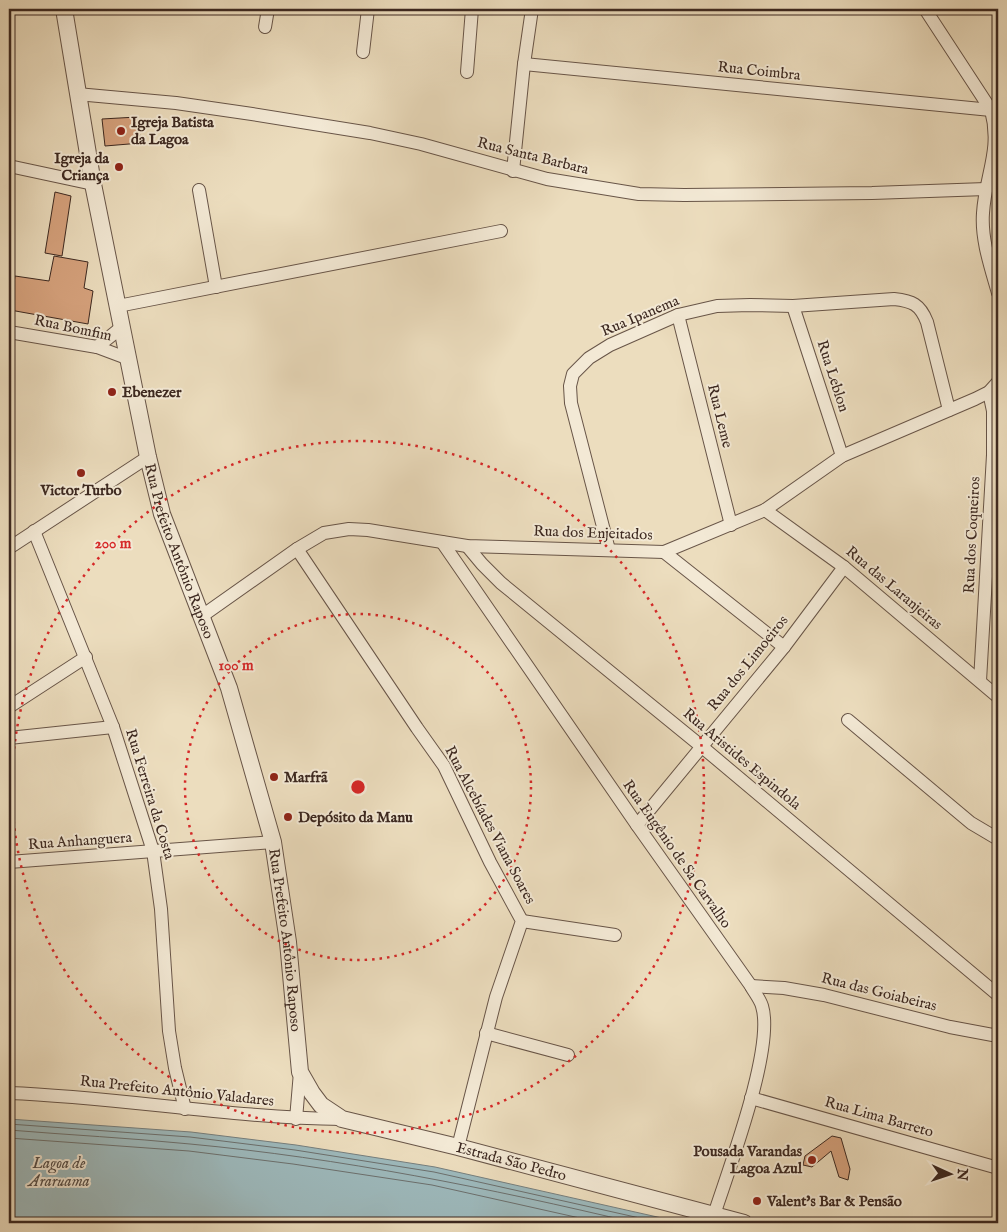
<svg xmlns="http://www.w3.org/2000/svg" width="1007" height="1232" font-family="'IM FELL English',serif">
<rect width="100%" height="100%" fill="#ecddbe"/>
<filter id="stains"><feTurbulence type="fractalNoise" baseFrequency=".004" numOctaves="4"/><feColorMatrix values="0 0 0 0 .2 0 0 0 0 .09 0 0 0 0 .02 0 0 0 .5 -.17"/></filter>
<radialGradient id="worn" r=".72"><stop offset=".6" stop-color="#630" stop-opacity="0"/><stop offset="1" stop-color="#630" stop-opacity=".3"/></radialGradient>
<polygon fill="#9db9bc" stroke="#767f7e" points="9,1119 191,1132 296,1145 435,1167 684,1223 9,1223"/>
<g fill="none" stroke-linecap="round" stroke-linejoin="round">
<g stroke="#6c706e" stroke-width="1">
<polyline points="9,1124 190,1137 295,1150 434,1172 662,1223"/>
<path d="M9 1130C69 1135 130 1138 190 1144 340 1158 489 1188 636 1223"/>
<polyline points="9,1138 189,1151 293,1164 432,1185 602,1223"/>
</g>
</g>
<g fill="#d6a27d" stroke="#3c2820">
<polygon points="137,117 141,143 105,146 102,119"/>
<polygon points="55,192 71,196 62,256 45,253"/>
<polygon points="54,256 88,262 84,288 93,291 88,324 10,310 15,276 49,281"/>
<polygon points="832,1136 841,1138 850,1169 848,1180 839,1177 831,1151 812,1167 803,1165 805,1156"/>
</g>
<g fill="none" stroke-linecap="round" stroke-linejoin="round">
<g stroke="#685548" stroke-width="14">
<g id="minor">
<path d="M925 9 991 110C1002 150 985 176 983 213 981 240 991 268 998 293"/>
<polyline points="265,27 268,9"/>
<polyline points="363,52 368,9"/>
<polyline points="524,64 991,110"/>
<polyline points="467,72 472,9"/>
<polyline points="77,94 176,103 252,114 370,133 421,144 547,179 639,194 684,195 872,193 986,189"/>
<polyline points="9,166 93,184"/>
<polyline points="513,171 524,64 532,9"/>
<polyline points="199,190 216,287"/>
<polyline points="118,306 501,231"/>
<polyline points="793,306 842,456"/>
<polyline points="678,315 731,525"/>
<polyline points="9,332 97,347 129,359"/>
<polyline points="97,347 122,327"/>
<polyline points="765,510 844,567 998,697"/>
<polyline points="34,531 113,727 153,851 161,909 169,1031 175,1068 185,1109"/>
<path d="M442 542 637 825 751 986C754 992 760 999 762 1006 775 1048 728 1171 714 1215"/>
<polyline points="467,546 482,564 501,583 701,746 998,995"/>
<polyline points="9,548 148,457"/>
<polyline points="297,549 417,728 444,766 490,862 522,921 496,997 458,1147"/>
<path d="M609 550 571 403 570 386 573 374 589 358 610 345 678 315 717 306 750 305 793 306 894 299C912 301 920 304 927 322L949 410"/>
<polyline points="664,552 784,647"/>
<polyline points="202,616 297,549 324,533 349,529 368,530 467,546 664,552 765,510 842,456 975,399 989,392 998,382"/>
<polyline points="980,681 993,455 993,411 989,392"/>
<polyline points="9,707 86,657"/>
<polyline points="848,720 971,823 998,839"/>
<polyline points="9,738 113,727"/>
<polyline points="637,825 784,647 844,567"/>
<polyline points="9,862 273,842"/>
<polyline points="522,921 615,935"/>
<polyline points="751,986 784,988 824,995 950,1027 998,1036"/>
<polyline points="486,1033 568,1055"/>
<path d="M9 1093C120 1097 230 1118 342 1119"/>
<polyline points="751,1098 998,1168"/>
<polyline points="296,1119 300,1072"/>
</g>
</g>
<g stroke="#685548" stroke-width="18">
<g id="tertiary">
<path id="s1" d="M64 9 93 184 148 457 162 514 229 688 273 842 288 942 300 1072 312 1093 321 1105 342 1119 458 1147 744 1223"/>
</g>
</g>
<use href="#minor" stroke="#f3e9d5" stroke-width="12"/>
<use href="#tertiary" stroke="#f3e9d5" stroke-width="16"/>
</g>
<g fill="none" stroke="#d62828" stroke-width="2.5" stroke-dasharray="2.5 5">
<circle cx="358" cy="787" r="173"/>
<circle cx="358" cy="787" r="346"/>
</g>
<g fill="#8f2418" stroke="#f3e9d5" stroke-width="2">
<circle cx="121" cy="131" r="5"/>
<circle cx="119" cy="167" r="5"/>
<circle cx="112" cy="392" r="5"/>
<circle cx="81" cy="473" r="5"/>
<circle cx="274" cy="777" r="5"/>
<circle cx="288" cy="817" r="5"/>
<circle cx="812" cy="1160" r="5"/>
<circle cx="757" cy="1201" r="5"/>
</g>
<g text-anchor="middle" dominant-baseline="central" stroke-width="4" stroke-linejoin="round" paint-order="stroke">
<g font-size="15" fill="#3c2820" stroke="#f3e9d5">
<text transform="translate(759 71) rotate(6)">Rua Coimbra</text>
<text transform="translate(533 156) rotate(14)">Rua Santa Barbara</text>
<text transform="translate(640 316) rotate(-23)">Rua Ipanema</text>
<text transform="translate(73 328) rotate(12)">Rua Bomfim</text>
<text transform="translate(833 376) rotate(72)">Rua Leblon</text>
<text transform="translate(720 416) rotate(76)">Rua Leme</text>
<text transform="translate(593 533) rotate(2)">Rua dos Enjeitados</text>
<text transform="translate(972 535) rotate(-87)">Rua dos Coqueiros</text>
<text stroke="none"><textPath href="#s1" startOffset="555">Rua Prefeito Antônio Raposo</textPath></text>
<text transform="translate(894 588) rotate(40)">Rua das Laranjeiras</text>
<text transform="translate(748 663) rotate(-51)">Rua dos Limoeiros</text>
<text transform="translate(742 759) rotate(40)">Rua Aristides Espindola</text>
<text transform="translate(150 794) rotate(73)">Rua Ferreira da Costa</text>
<text transform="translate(490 825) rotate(62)">Rua Alcebíades Viana Soares</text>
<text transform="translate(80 841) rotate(-4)">Rua Anhanguera</text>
<text transform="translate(677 854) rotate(55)">Rua Eugênio de Sa Carvalho</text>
<text stroke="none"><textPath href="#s1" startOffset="960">Rua Prefeito Antônio Raposo</textPath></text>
<text transform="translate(879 992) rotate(14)">Rua das Goiabeiras</text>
<text transform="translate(177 1091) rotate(6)">Rua Prefeito Antônio Valadares</text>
<text transform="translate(879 1117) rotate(16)">Rua Lima Barreto</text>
<text stroke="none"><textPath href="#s1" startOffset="1332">Estrada São Pedro</textPath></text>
</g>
<g font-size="15" font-weight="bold" fill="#3c2820" stroke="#f3e9d5" text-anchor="start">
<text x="131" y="122">Igreja Batista<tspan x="131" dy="17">da Lagoa</tspan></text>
<text x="109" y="158" text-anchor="end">Igreja da<tspan x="109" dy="17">Criança</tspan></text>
<text x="122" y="392">Ebenezer</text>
<text x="81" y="490" text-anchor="middle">Victor Turbo</text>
<text x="284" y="777">Marfrã</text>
<text x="298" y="817">Depósito da Manu</text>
<text x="802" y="1151" text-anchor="end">Pousada Varandas<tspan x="802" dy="17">Lagoa Azul</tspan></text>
<text x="767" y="1201">Valent's Bar &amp; Pensão</text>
</g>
<g font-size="16" font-style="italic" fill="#544c47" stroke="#f3e9d5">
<text x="59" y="1164">Lagoa de<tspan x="59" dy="18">Araruama</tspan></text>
</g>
</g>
<circle cx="358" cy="787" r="8" fill="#d62828" stroke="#f3e9d5" stroke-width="2.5"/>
<g font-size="15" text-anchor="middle" font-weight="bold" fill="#d62828" stroke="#f3e9d5" stroke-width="4" stroke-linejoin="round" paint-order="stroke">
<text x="113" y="548">200 m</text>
<text x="236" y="670">100 m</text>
</g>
<rect width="1007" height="1232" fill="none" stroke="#ecddbe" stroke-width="30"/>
<rect x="10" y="10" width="987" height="1212" fill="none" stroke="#3c2820" stroke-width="2.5"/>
<rect x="15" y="15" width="977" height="1202" fill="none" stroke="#3c2820"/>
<g transform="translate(950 1174) rotate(93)" stroke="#f3e9d5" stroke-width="4" paint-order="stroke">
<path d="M0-4L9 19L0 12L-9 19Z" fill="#3c2820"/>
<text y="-8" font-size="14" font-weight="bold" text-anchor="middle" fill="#3c2820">N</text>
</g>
<rect width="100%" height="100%" filter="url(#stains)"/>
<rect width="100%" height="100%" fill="url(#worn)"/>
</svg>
